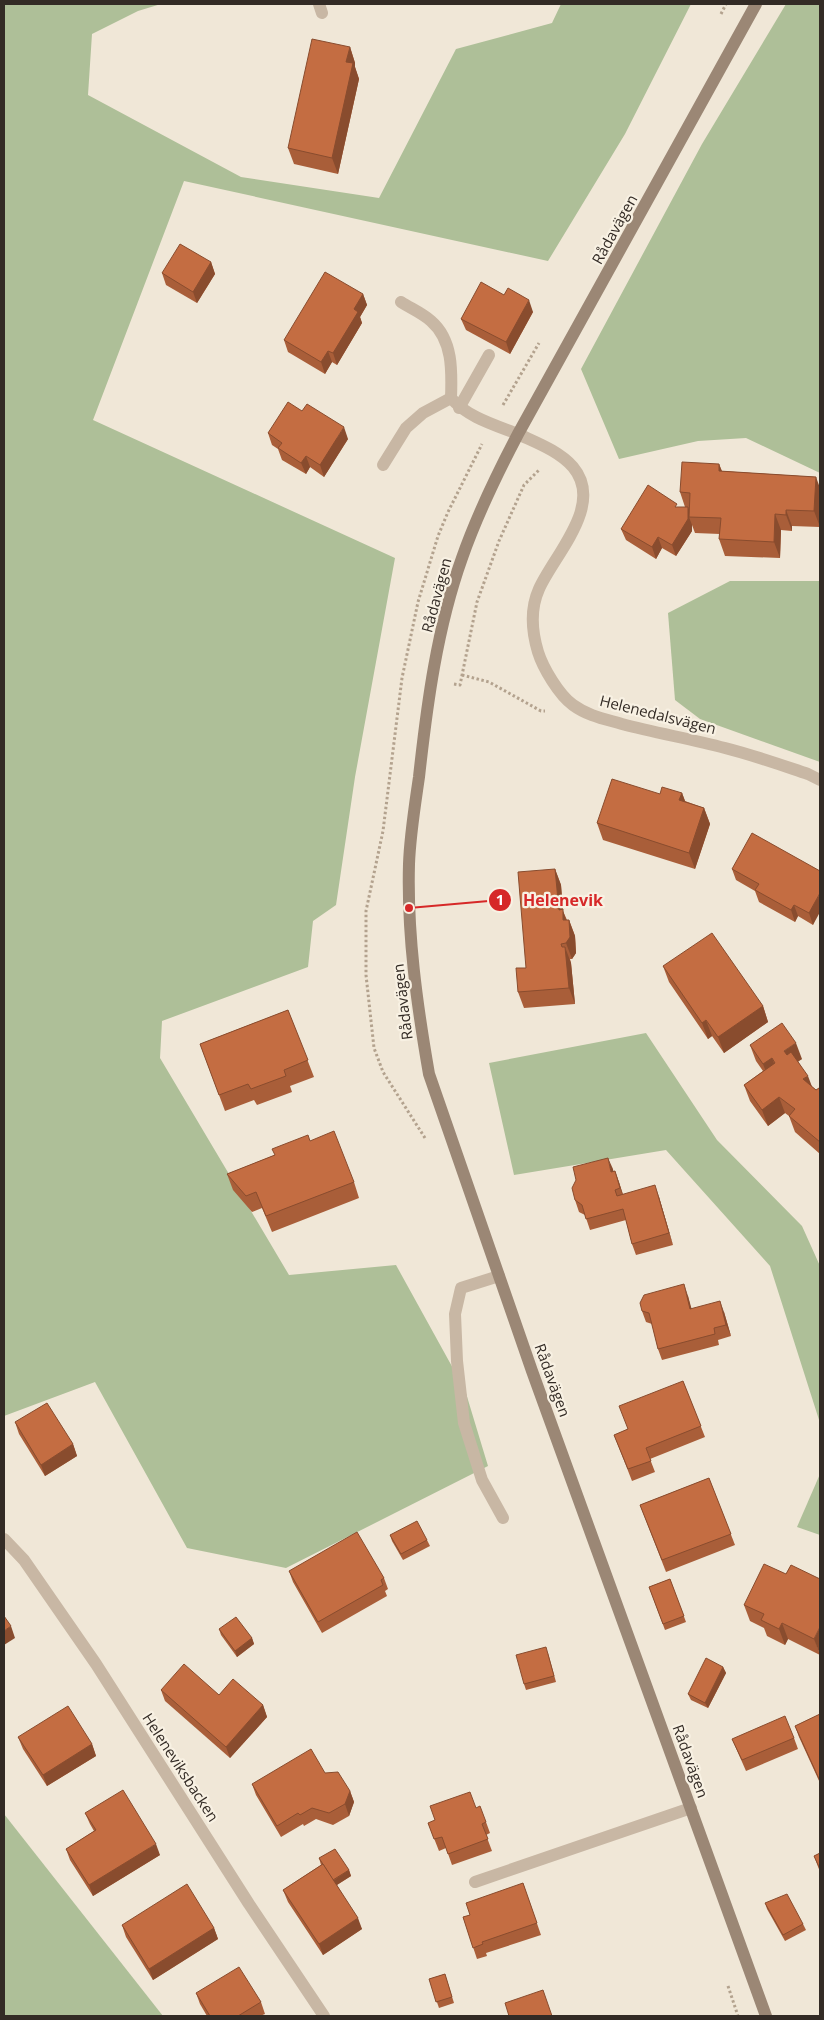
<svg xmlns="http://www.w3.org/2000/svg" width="824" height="2020" font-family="'Open Sans',sans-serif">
<rect width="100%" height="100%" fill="#f0e7d7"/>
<g fill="#aebf98">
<polygon points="4,4 161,4 138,11 92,34 88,95 241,177 379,198 456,49 552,23 561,4 691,4 625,134 548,261 184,181 93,420 395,558 355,777 336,905 313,921 308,967 162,1021 160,1058 289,1275 396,1265 465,1390 488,1466 286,1568 187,1548 95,1382 4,1416"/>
<polygon points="786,4 820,4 820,473 746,438 698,441 619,459 581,369 702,144"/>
<polygon points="730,581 820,581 820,762 700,719 675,700 668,613"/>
<polygon points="646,1033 717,1140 802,1226 820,1266 820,1423 770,1266 666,1150 514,1175 489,1063"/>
<polygon points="820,1474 820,1535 797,1527"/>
<polygon points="4,1814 163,2016 4,2016"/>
</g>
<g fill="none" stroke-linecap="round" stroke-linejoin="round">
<g stroke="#b3a28e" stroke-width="3" stroke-dasharray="2.5 2.5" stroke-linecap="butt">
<polyline points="721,14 726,4"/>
<polyline points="503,405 539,343"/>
<polyline points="462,675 489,682 541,711 545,711"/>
<polyline points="454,684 460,685 477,602 499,541 524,485 539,470"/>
<polyline points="425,1138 383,1072 374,1048 366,975 366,911 383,831 402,678 418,602 438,536 448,512 482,444"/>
<polyline points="728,1986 738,2016"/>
</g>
<g stroke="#c8b7a4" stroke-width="12">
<polyline points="319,4 322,13"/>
<path d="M401 302C410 308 422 313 431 321 453 340 452 371 451 398 467 417 495 425 518 434"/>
<polyline points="459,408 489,355"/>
<polyline points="383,465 406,428 423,413 451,398"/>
<polyline points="499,1276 461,1288 455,1314 457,1361 464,1423 482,1480 503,1518"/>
<polyline points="475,1882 691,1808"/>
</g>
<g stroke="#c8b7a4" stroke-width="12">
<path d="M518 434C537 443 559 451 573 467 605 505 554 555 539 589 530 609 532 632 538 652 543 668 559 695 573 705 588 716 605 719 622 724 656 733 691 739 725 748 753 755 781 765 808 774L820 780"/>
<polyline points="4,1539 24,1560 96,1664 249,1904 324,2016"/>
</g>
<path stroke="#9b8775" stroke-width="12" d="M756 4 518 434C497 474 477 515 462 558 437 628 427 704 419 777 415 805 410 835 409 864 407 934 417 1005 429 1074L532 1371 766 2016"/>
</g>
<g fill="#a95e39">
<polygon points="350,47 355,63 355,67 359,79 338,174 294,164 288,148"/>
<polygon points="211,262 215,274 197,303 166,285 162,273"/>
<polygon points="363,294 367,305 360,317 362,323 337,365 332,362 325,374 288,352 284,340"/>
<polygon points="504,295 533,312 510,354 466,330 461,319"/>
<polygon points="268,433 348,439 324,477 310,467 306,474 282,460 278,449 272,445"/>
<polygon points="719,464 722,471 816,477 820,527 792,526 792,531 781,530 780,558 725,556 719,539 720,534 695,533 692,525 692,531 676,556 662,548 656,559 626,540 621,529 679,507 685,507 680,492"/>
<polygon points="682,793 685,801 704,808 710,824 695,869 603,840 597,823 660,794"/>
<polygon points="555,869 561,885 563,911 567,920 569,920 575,936 576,953 572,959 570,959 571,963 575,1004 524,1008 518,992 526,968"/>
<polygon points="732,869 820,871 813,925 798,916 795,922 759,902 755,891 736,880"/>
<polygon points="663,966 763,1006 768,1022 724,1053 712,1036 708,1039 669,982"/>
<polygon points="288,1010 314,1077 290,1086 292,1092 257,1105 254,1100 225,1111 200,1044"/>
<polygon points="750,1045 802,1059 798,1061 812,1087 816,1090 820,1089 820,1154 795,1132 789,1116 785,1113 768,1126 750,1101 744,1085 763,1071 756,1061"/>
<polygon points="310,1141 354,1182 359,1198 272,1232 262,1208 252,1212 233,1190 227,1174"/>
<polygon points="613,1169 613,1171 615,1171 623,1194 659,1197 673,1245 636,1255 632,1244 626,1220 590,1230 585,1215 579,1212 575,1200"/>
<polygon points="688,1296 691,1309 724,1312 731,1336 718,1340 719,1345 662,1360 658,1349 652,1324 646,1322 642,1311"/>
<polygon points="683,1381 705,1437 650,1459 655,1472 632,1481 614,1435 628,1429"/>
<polygon points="15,1422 73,1444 77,1456 45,1476 19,1434"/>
<polygon points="709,1478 735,1545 666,1572 640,1505"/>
<polygon points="390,1535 427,1540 430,1546 403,1560 392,1541"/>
<polygon points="791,1565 820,1655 788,1639 785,1645 767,1636 764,1628 750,1621 744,1605 786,1574"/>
<polygon points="289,1571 384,1578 388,1589 385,1591 387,1596 322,1633 293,1582"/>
<polygon points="670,1579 686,1622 665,1630 649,1587"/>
<polygon points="219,1629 252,1638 254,1644 237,1657 221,1635"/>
<polygon points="548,1653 556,1682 526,1690 524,1684"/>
<polygon points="723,1667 726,1673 708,1708 691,1700 688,1694"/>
<polygon points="161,1690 219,1695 263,1705 267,1717 230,1758 165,1701"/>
<polygon points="820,1714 820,1783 799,1737 795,1726"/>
<polygon points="18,1737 92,1744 96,1756 47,1786 23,1749"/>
<polygon points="794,1738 798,1749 746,1771 732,1739"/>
<polygon points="325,1773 350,1791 354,1802 349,1816 333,1825 316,1819 304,1826 303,1824 281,1837 256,1795 252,1784"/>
<polygon points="476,1808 486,1822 490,1833 486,1835 492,1851 452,1865 446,1848 439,1851 428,1823"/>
<polygon points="85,1813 160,1855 93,1896 70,1860 66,1849 94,1831 90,1824"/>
<polygon points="820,1853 820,1872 814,1856"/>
<polygon points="319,1858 349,1870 351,1876 337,1885 362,1929 323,1955 288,1902 283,1890 321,1865"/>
<polygon points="523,1883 541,1935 486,1953 487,1956 477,1959 463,1917 470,1915"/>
<polygon points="765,1903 803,1924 806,1930 785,1941 767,1909"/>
<polygon points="122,1925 214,1928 218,1939 153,1980 126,1937"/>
<polygon points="445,1974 454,2003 439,2008 429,1979"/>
<polygon points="196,1993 261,2002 265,2014 260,2016 207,2016 200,2004"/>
</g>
<g fill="#894c2e">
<polygon points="350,47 355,63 355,67 359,79 338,174 332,158 346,62"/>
<polygon points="211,262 215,274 197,303 193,292"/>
<polygon points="363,294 367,305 360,317 362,323 337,365 333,353 354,309"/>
<polygon points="529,300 533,312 510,354 506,342"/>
<polygon points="328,351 332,362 325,374 321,362"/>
<polygon points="344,427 348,439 324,477 320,465"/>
<polygon points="306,456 310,467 306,474 301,463"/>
<polygon points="719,464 725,480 719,471"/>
<polygon points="816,477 820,488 820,527 814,511"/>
<polygon points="688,507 692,517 689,517 692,525 692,531 676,556 672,545"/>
<polygon points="786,510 792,526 792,531 786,515"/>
<polygon points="775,514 781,530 780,558 774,542"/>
<polygon points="658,537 662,548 656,559 652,547"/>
<polygon points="682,793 688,809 679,800"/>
<polygon points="704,808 710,824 695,869 689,853"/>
<polygon points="555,869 561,885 563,911 568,925 564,923 559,910"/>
<polygon points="820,893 820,912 813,925 809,913"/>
<polygon points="794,905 798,916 795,922 791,910"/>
<polygon points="569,920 575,936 576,953 572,959 566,943"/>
<polygon points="561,944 566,958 565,947 571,963 575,1004 569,988"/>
<polygon points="763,1006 768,1022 724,1053 718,1037"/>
<polygon points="706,1020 712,1036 708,1039 702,1023"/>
<polygon points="796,1043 802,1059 790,1067 784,1051"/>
<polygon points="772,1058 778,1074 769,1080 763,1064"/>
<polygon points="808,1076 814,1092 803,1079"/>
<polygon points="779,1097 785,1113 768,1126 762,1110"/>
<polygon points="608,1158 613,1169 615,1183 611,1172"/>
<polygon points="615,1171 619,1182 624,1199 620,1188"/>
<polygon points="655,1185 659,1197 673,1245 669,1233"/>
<polygon points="684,1284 688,1296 695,1321 690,1309"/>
<polygon points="720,1301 724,1312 731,1336 726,1325"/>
<polygon points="73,1444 77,1456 45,1476 41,1465"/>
<polygon points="782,1623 788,1639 785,1645 779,1629"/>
<polygon points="11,1626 15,1638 4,1645 4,1631"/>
<polygon points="820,1627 820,1655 814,1639"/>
<polygon points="252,1638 254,1644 237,1657 235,1651"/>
<polygon points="723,1667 726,1673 708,1708 705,1703"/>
<polygon points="263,1705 267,1717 230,1758 226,1747"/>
<polygon points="92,1744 96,1756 47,1786 43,1775"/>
<polygon points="350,1791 354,1802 349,1816 345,1804"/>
<polygon points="156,1844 160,1855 93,1896 89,1885"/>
<polygon points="349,1870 351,1876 335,1886 333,1881"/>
<polygon points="358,1918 362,1929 323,1955 319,1944"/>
<polygon points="214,1928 218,1939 153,1980 149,1969"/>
</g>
<g fill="#c46d42" stroke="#894c2e">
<polygon points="312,39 350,47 346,62 353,63 332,158 288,148"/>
<polygon points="180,244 211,262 193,292 162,273"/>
<polygon points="325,272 363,294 354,309 358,312 333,353 328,351 321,362 284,340"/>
<polygon points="481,282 504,295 508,288 529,300 506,342 461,319"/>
<polygon points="288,402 302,411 307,404 344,427 320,465 306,456 301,463 278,448 282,443 268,433"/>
<polygon points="682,462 719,464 719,471 816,477 814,511 786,510 786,515 775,514 774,542 719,539 721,518 689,517 690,493 680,492"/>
<polygon points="648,485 677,504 675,507 688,507 688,519 672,545 658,537 652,547 621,529"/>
<polygon points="612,779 660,794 662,787 682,793 679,800 704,808 689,853 597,823"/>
<polygon points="752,833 820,871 820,893 809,913 794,905 791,910 755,890 759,884 732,869"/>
<polygon points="555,869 559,910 563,909 563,920 569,920 570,937 566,943 561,944 562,947 565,947 569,988 518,992 516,968 526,968 518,872"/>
<polygon points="712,933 763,1006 718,1037 706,1020 702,1023 663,966"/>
<polygon points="288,1010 308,1060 284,1070 286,1076 251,1089 248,1084 219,1095 200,1044"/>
<polygon points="782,1023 796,1043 784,1051 787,1055 791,1052 808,1076 803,1079 816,1090 819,1088 820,1089 820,1142 789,1116 795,1109 779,1097 762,1110 744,1085 775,1063 772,1058 763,1064 750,1045"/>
<polygon points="334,1131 354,1182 266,1216 256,1192 246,1196 227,1174 275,1155 272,1149 308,1135 310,1141"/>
<polygon points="608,1158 611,1172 615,1171 620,1188 615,1190 617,1196 655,1185 669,1233 632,1244 623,1209 586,1219 582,1205 575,1200 572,1188 576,1180 573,1167"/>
<polygon points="684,1284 690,1309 720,1301 726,1325 714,1328 715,1334 658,1349 649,1313 642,1311 640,1303 644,1295"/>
<polygon points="683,1381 701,1426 646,1448 651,1461 628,1469 614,1435 628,1429 619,1406"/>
<polygon points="47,1403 73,1444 41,1465 15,1422"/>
<polygon points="709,1478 731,1534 662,1560 640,1505"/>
<polygon points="417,1521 427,1540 401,1554 390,1535"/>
<polygon points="357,1532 384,1578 381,1580 383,1585 318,1622 289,1571"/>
<polygon points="764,1564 786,1574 791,1565 820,1579 820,1627 814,1639 782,1623 779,1629 761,1620 764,1614 744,1605"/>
<polygon points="670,1579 684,1616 663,1624 649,1587"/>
<polygon points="4,1616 11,1626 4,1631"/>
<polygon points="236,1617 252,1638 235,1651 219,1629"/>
<polygon points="546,1647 554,1676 524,1684 516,1655"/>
<polygon points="706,1658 723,1667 705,1703 688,1694"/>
<polygon points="184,1664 219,1695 233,1679 263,1705 226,1747 161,1690"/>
<polygon points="68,1706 92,1744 43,1775 18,1737"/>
<polygon points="820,1714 820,1781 795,1726"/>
<polygon points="785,1716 794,1738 742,1760 732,1739"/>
<polygon points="311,1749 325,1773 338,1772 350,1791 345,1804 329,1813 312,1808 300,1815 298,1813 277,1826 252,1784"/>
<polygon points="123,1790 156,1844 89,1885 66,1849 96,1830 85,1813"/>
<polygon points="470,1792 476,1808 480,1806 486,1822 482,1824 488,1839 448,1854 442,1837 434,1839 428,1823 435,1820 430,1806"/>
<polygon points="335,1849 349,1870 333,1880 319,1858"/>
<polygon points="820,1853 820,1869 814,1856"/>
<polygon points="323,1864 358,1918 319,1944 283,1890"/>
<polygon points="523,1883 537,1923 482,1942 483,1944 473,1948 463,1917 470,1915 466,1903"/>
<polygon points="187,1884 214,1928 149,1969 122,1925"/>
<polygon points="787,1894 803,1924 783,1935 765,1903"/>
<polygon points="239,1967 261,2002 238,2016 210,2016 196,1993"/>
<polygon points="445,1974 452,1997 436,2002 429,1979"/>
<polygon points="543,1990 552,2016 509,2016 505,2003"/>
</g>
<g text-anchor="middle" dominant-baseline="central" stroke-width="4.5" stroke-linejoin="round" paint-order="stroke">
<g font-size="15" fill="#332b25" stroke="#f8f1e3">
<text transform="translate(614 229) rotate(-61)">Rådavägen</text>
<text transform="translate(436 595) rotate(-75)">Rådavägen</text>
<text transform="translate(658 714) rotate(14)">Helenedalsvägen</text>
<text transform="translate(402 1002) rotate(-97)">Rådavägen</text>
<text transform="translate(553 1380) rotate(70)">Rådavägen</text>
<text transform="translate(691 1761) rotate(70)">Rådavägen</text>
<text transform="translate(181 1767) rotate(57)">Heleneviksbacken</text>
</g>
</g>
<path fill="none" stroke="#d62828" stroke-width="2" d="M409 908L500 900"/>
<g fill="#d62828" stroke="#f8f1e3" stroke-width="2">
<circle cx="409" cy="908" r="5"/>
<circle cx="500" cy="900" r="12"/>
</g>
<g font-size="15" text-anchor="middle" font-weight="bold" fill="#fff">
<text x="500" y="905">1</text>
</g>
<g font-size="16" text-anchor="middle" font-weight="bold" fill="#d62828" stroke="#f8f1e3" stroke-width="4.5" stroke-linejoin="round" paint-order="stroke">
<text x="563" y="906">Helenevik</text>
</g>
<rect width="824" height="2020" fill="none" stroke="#332b25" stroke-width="10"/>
</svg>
